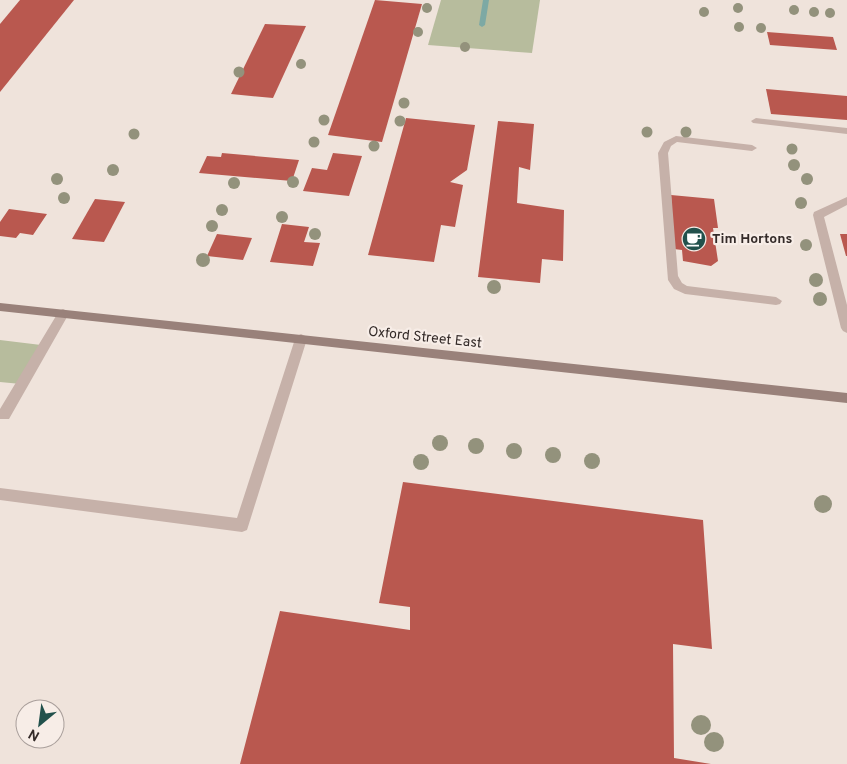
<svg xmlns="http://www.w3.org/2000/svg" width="847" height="764" font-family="Overpass,sans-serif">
<rect width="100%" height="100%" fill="#efe3db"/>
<g fill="#b7bc9d">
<polygon points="441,0 540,0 532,53 428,45"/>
<polygon points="0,340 41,345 21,384 0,382"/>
</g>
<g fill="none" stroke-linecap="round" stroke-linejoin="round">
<polygon fill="#7da9a4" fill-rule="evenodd" points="483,0 489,0 485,25 482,27 479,25"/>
</g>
<g fill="#b9584f">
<polygon points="20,0 74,0 0,92 0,24"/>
<polygon points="375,0 422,4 382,142 328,135"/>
<polygon points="265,24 306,26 273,98 231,94"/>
<polygon points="767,32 833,37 837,50 770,45"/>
<polygon points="766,89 847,96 847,120 771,114"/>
<polygon points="406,118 475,125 467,170 450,182 463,185 455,227 441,225 434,262 368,255"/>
<polygon points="498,121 534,124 530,170 519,167 517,203 564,210 563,261 542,259 540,283 478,277"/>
<polygon points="222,153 299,160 292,181 199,173 207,156 221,157"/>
<polygon points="333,153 362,156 349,196 303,191 312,168 327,170"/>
<polygon points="671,195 714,199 718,228 713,228 718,261 711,266 683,261 682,250 674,249"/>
<polygon points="95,199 125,202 104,242 72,239"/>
<polygon points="9,209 47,214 33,235 20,233 16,238 0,236 0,222"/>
<polygon points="282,224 309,227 304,242 320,243 313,266 270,262"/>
<polygon points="217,234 252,238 243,260 207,256"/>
<polygon points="840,234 847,234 847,256 846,256"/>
<polygon points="403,482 703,520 712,649 673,644 674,758 711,764 240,764 280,611 410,630 410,607 379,603"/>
</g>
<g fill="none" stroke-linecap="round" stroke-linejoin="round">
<g fill="#c6b1a9" fill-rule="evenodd">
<polygon points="756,118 847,128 847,134 753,123 751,121"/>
<polygon points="676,136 752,145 757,148 752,151 677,142 671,146 668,153 678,276 682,283 687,286 776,297 782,301 780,304 776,305 685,294 674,289 668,280 658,153 664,142"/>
<polygon points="847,197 847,205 824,217 847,305 847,333 843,331 841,328 813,215 814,212"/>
<polygon points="63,309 67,311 69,314 67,317 9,419 0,419 0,409 59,311"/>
<polygon points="301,334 305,336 307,339 247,530 242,532 0,500 0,488 237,518 295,339 297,336"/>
</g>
<polygon fill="#99817a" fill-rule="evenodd" points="0,303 847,393 847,403 0,311"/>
</g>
<g fill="#93927c">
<circle cx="427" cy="8" r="5"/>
<circle cx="738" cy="8" r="5"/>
<circle cx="794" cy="10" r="5"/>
<circle cx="704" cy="12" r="5"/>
<circle cx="814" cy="12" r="5"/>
<circle cx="830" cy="13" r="5"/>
<circle cx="739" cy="27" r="5"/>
<circle cx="761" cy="28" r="5"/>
<circle cx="418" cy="32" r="5"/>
<circle cx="465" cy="47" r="5"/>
<circle cx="301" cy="64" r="5"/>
<circle cx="239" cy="72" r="5.5"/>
<circle cx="404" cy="103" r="5.5"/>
<circle cx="324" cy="120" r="5.5"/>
<circle cx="400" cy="121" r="5.5"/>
<circle cx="647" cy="132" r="5.5"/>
<circle cx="686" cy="132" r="5.5"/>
<circle cx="134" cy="134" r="5.5"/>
<circle cx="314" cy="142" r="5.5"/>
<circle cx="374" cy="146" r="5.5"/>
<circle cx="792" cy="149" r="5.5"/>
<circle cx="794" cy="165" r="6"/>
<circle cx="113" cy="170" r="6"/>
<circle cx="57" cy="179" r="6"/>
<circle cx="807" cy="179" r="6"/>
<circle cx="293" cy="182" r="6"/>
<circle cx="234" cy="183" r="6"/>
<circle cx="64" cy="198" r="6"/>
<circle cx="801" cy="203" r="6"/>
<circle cx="222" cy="210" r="6"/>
<circle cx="282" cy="217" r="6"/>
<circle cx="212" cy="226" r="6"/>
<circle cx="315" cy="234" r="6"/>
<circle cx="806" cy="245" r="6"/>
<circle cx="203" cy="260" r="7"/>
<circle cx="816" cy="280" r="7"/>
<circle cx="494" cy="287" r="7"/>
<circle cx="820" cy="299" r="7"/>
<circle cx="440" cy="443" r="8"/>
<circle cx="476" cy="446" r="8"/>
<circle cx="514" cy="451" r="8"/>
<circle cx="553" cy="455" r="8"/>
<circle cx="592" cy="461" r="8"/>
<circle cx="421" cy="462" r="8"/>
<circle cx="823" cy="504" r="9"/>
<circle cx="701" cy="725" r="10"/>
<circle cx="714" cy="742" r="10"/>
</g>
<defs>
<g id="cafe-disc" transform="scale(1.25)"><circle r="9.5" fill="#22514c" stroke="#f7ede7"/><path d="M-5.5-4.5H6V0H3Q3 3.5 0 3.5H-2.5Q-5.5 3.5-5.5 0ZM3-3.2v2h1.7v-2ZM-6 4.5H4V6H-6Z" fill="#fff"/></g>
</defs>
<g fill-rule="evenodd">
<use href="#cafe-disc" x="694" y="239"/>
</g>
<g text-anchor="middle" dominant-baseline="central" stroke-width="4.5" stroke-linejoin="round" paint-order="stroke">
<g font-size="14" font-weight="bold" fill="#332a28" stroke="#f7ede7" text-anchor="start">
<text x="712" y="239">Tim Hortons</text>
</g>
<g font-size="14" fill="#332a28" stroke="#f7ede7">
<text transform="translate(425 338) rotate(6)">Oxford Street East</text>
</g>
</g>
<g transform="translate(40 724) rotate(209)"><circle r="24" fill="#f7ede7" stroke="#a99f9b"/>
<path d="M0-4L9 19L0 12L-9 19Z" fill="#22514c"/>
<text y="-8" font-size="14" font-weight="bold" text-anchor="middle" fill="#332a28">N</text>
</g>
</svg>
